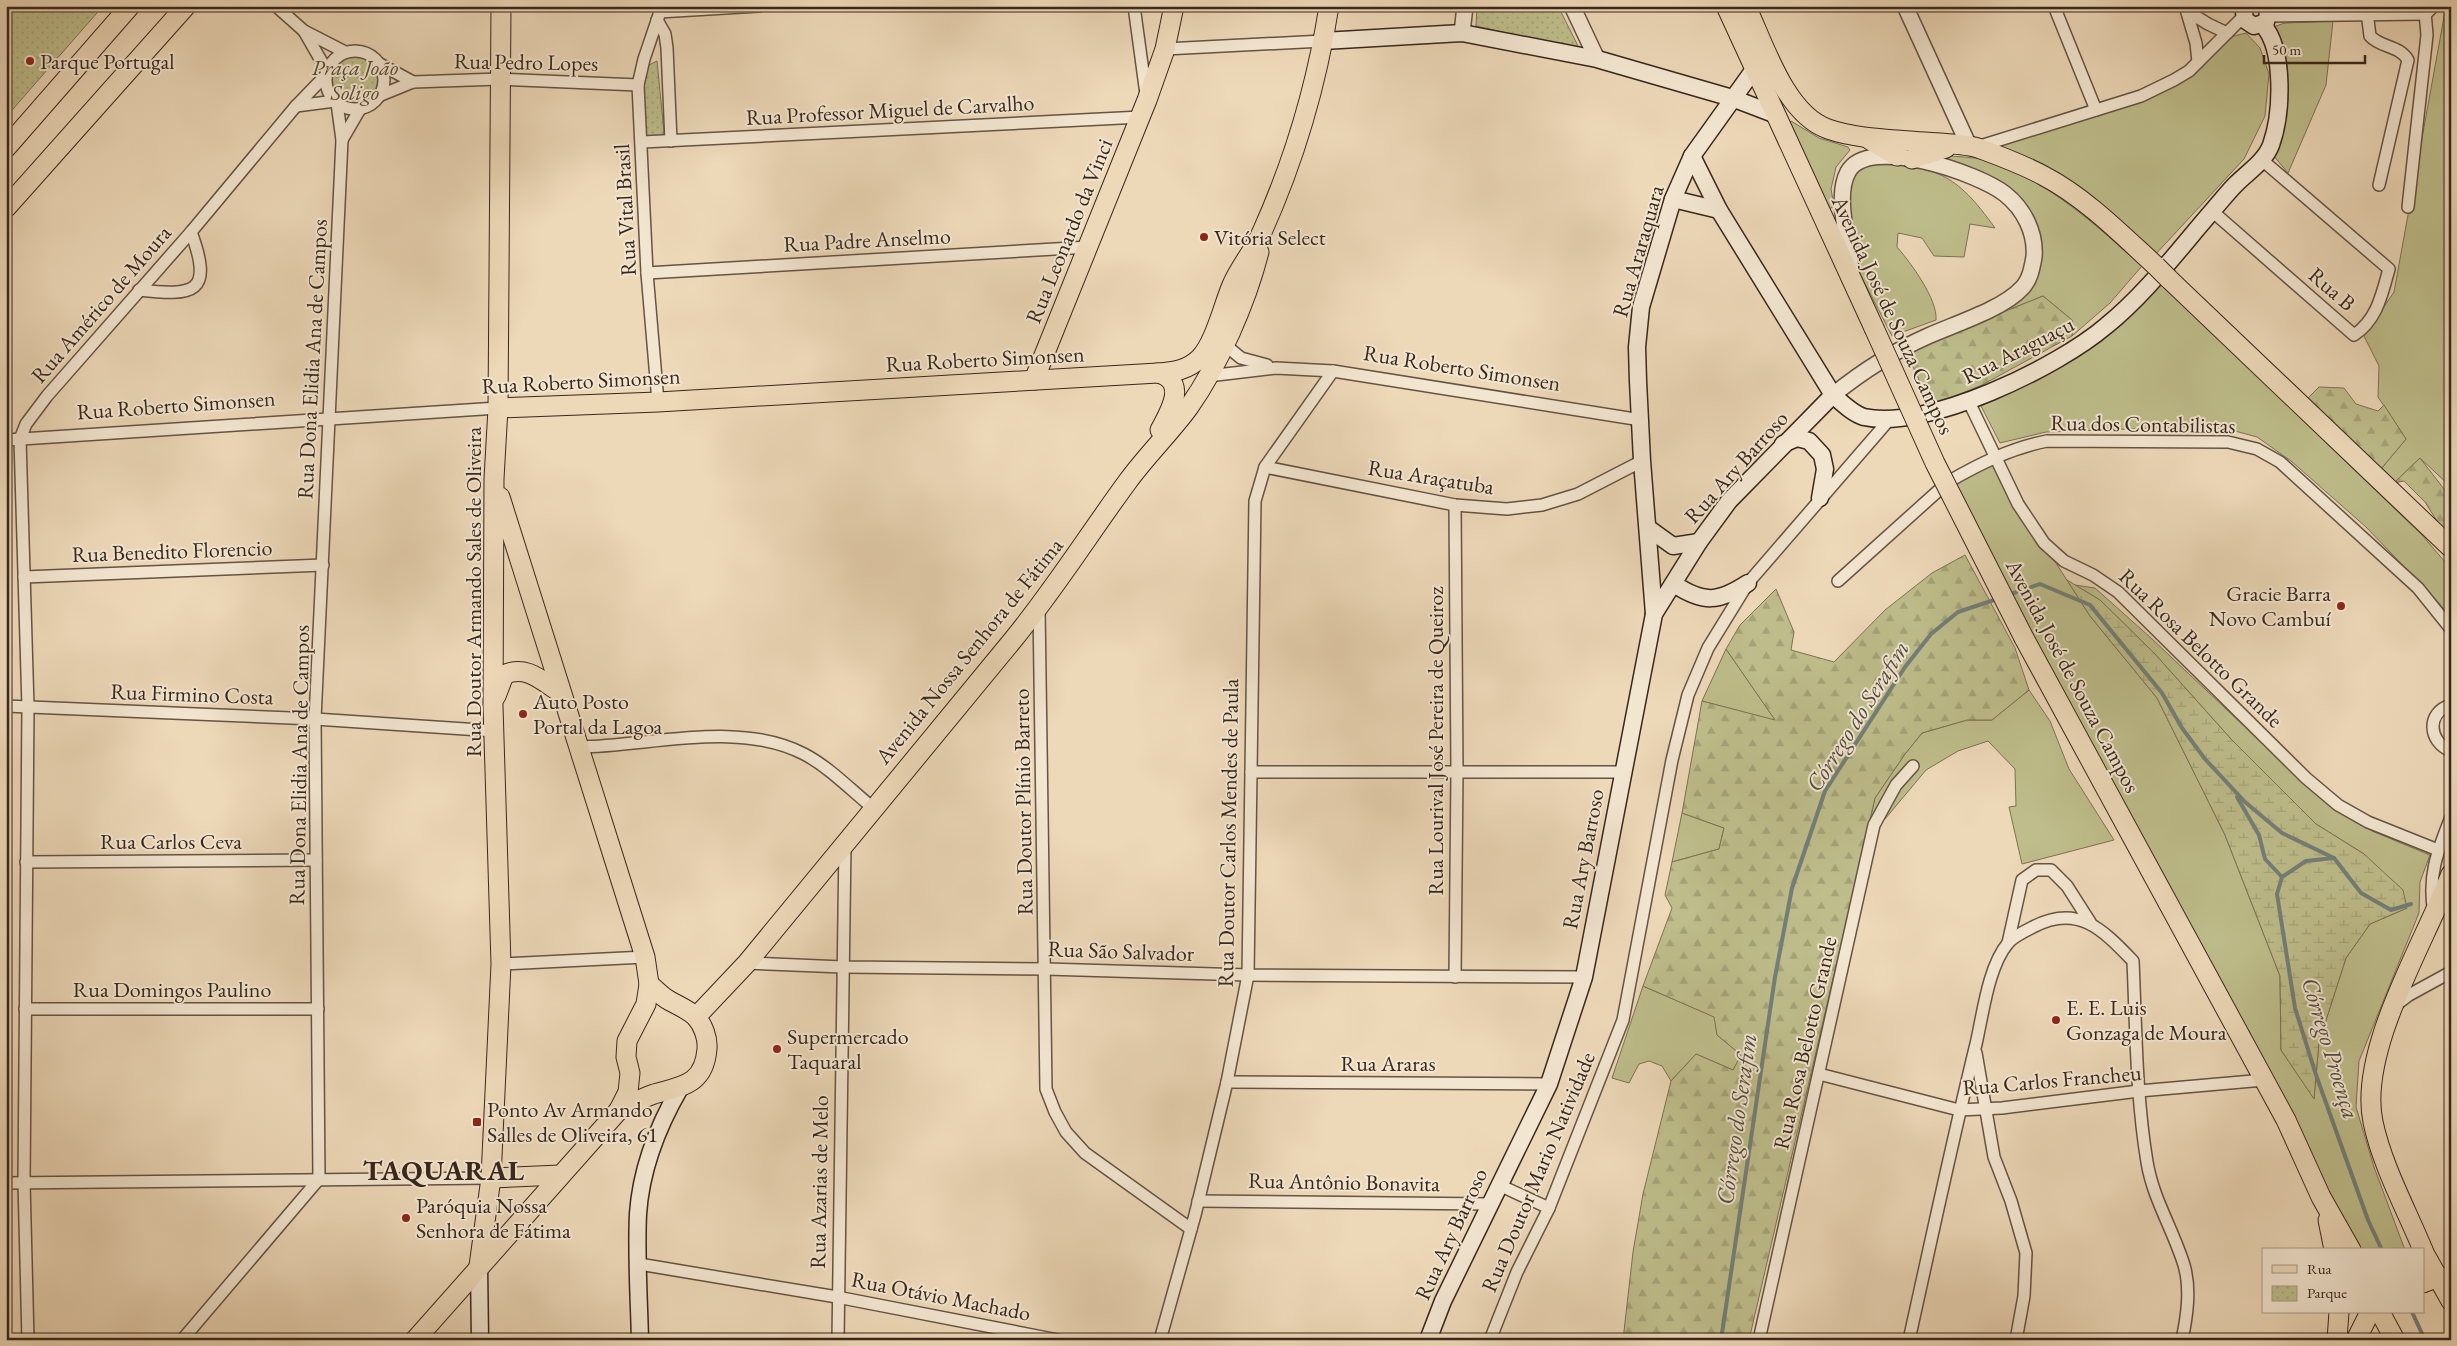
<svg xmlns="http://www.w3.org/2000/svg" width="2457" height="1346" font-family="'EB Garamond',serif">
<defs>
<pattern id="forest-firs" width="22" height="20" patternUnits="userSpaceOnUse" patternTransform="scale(1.25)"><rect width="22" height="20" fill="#bebd8b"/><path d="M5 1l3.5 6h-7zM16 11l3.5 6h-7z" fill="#a4a278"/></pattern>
<pattern id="wetland-marsh" width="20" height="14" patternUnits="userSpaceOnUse" patternTransform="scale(1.25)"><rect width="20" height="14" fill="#bebd8b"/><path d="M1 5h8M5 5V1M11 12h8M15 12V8" fill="none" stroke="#a4a278"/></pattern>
<pattern id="park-dots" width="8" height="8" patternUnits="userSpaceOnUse" patternTransform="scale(1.25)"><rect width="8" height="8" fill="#bebd8b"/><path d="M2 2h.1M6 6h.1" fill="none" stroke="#a4a278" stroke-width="1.8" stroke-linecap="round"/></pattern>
</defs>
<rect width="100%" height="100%" fill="#edd8b8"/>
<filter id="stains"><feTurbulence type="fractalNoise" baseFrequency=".004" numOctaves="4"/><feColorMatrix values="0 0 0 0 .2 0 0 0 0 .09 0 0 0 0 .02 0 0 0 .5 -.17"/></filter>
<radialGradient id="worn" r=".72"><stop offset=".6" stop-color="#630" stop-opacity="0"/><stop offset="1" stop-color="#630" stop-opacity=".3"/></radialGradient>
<g fill="#bebd8b" stroke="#7b7254">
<polygon points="2446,6 2451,6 2451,487 2420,458 2394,483 2381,469 2406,439 2378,397 2379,366 2364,336 2394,292"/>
<polygon points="2333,21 2326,85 2288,173 2273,155 2273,27 2285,23"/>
<polygon points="2246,33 2260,48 2269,74 2265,116 2244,159 2153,257 1992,146 2156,95 2195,72 2230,37"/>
<polygon points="1791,121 1819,138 1848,147 1850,150 1836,167 1831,189 1834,206 1828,210 1787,128"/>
<path d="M1949 156C1966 157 1983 158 1998 164 2054 186 2098 227 2142 266L2110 303 2072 336V320L2043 296 2011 309 2042 255 2033 221 1947 163Z"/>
<path d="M1869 162C1937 167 1955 172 1995 228L1970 224 1964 257 1934 256 1922 238 1898 233 1897 247C1911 263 1938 300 1936 320L1892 336 1860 274 1848 204 1851 172Z"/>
<polygon points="2160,283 2422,535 2451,569 2451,619 2439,603 2366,527 2291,461 2257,437 2224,428 2181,427 2046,432 2000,443 1981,406 2094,345"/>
<polygon points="1995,458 2018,504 2090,616 2157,698 2225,835 2280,976 2281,1050 2314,1098 2319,1042 2346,958 2370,924 2407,908 2364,854 2316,824 2231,739 2154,653 2100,600 2075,585 2095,588 2151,638 2319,797 2372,831 2430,855 2420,882 2419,913 2359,1061 2356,1107 2374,1167 2405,1250 2361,1250 2344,1221 1948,482"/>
<polygon points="1726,649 1776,721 1702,701"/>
<polygon points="2029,690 2050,721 2069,769 2114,840 2022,864 2009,807 2016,806 2015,769 1988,741 1958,751 1926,770 1885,819 1868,828 1875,798 1905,754 1922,733 1967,720 1992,720"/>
<polygon points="1682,813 1724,828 1719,849 1672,862"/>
<polygon points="1643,986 1715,1017 1717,1035 1742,1055 1733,1070 1696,1054 1671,1081 1662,1066 1649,1061 1639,1064 1629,1083 1612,1078"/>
</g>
<g fill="url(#forest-firs)" stroke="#7b7254">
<polygon points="2043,296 2072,320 2072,336 1982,385 1931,406 1907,354 1939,338"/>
<polygon points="2319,387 2344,388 2356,404 2378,411 2384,405 2406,439 2381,469 2306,400"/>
<polygon points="2420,458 2451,498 2451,536 2442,529 2425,502 2404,481 2394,483"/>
<polygon points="1965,555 2015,648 2029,690 1992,720 1967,720 1922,733 1905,754 1875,798 1749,1340 1623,1340 1633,1252 1643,1194 1671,1081 1696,1054 1733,1070 1741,1055 1717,1035 1714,1017 1643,986 1672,908 1665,895 1672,862 1719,849 1724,828 1682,813 1702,701 1775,720 1726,649 1740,625 1776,589 1794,632 1791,650 1834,662 1885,610 1932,573"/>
</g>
<polygon fill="url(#wetland-marsh)" stroke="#7b7254" points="2067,580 2100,600 2154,653 2231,739 2316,824 2364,854 2403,890 2407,908 2370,924 2346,958 2319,1042 2314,1099 2281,1050 2280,976 2225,835 2157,698 2090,616"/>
<g fill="url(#park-dots)" stroke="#7b7254">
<polygon points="6,6 103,6 6,117"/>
<polygon points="1477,6 1558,6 1580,50 1476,26"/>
<circle cx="355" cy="80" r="24"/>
<polygon points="657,61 664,132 661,137 646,137 642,84 649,65"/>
</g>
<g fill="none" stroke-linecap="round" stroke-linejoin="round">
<g stroke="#737f78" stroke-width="4">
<polyline points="2008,595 2040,584 2090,605 2162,693 2182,728 2205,759 2245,802 2282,833 2334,858 2361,893 2391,910 2411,904"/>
<polyline points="2237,797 2259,835 2265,859 2282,877"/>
<polyline points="2334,858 2306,861 2282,877 2277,894 2295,1008 2316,1075 2368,1220 2382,1250"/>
<polyline points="2412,1312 2425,1340"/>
<polyline points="1721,1340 1775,977 1792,888 1825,791 1905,667 1931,634 1958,612 1997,599"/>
</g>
<g stroke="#655344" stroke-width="14">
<g id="minor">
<polyline points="276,6 304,31 345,52"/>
<polyline points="1134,6 1146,94"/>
<polyline points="2054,6 2096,110"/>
<polyline points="2185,6 2196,43 2198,62"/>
<polyline points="2187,11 2208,24 2227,33"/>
<polyline points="659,12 759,6"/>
<path d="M2367 12 2370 36C2381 48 2399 45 2408 60L2379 185"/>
<polyline points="657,20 665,34 667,48 671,141"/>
<polyline points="304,31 327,71"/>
<polyline points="1165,49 1323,41"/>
<circle cx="355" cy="80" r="29"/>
<polyline points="380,64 413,82"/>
<polyline points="381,95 413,82 499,79 638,85"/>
<polyline points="296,106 335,101"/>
<polyline points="342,140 360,109"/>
<polyline points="642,142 1141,117"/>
<polyline points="1977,147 2141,96 2174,80 2189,71 2244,16"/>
<polyline points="2408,207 2427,35 2425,12"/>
<path d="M2212 211 2354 335C2377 320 2382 294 2389 269L2262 160"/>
<polyline points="647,273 1089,247"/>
<path d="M139 290C194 296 214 294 191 232"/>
<polyline points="1224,344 1241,358 1267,365"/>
<polyline points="1208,376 1276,368 1333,371 1641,420"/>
<polyline points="658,402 647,273 638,85 644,59 662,6"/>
<polyline points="1969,402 2018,504 2044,543 2064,561 2093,575 2118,592 2306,778 2338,805 2368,822 2438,850"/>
<polyline points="6,440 498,408"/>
<polyline points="1265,467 1455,505 1507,509 1542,505 1578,494 1642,461"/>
<polyline points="24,577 323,565"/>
<path d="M1838 581 1948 482C1979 464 2011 448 2047 441L2228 442 2257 449 2280 462 2418 588 2451 629"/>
<polyline points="1039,608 1046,1089 1055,1112 1066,1132 1085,1153 1191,1229"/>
<path d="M2451 705C2426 712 2428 742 2451 751"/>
<polyline points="6,706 315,719 495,731"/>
<path d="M580 747C650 746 739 720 804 754 829 767 851 790 873 808"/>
<polyline points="1251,772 1622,772"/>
<polyline points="26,862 316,860"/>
<path d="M2434 913C2427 876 2438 850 2451 817"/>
<polyline points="2008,943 2022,880 2036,870 2051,870 2067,886 2090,922"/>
<polyline points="747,963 843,967 1046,969 1248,975 1584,977"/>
<polyline points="501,964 645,957"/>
<polyline points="1455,977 1457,771 1455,505"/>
<polyline points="2396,1005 2409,995 2451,972"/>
<polyline points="25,1009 318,1009"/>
<polyline points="1976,1053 1994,1157 2011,1201 2026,1253 2024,1296 2016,1340"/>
<polyline points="1819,1074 1959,1110 2002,1108 2139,1091 2264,1080"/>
<polyline points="1227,1082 1549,1084"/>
<polyline points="6,1183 491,1178"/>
<polyline points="1499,1185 1549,1208"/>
<polyline points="1198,1201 1490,1204"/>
<polyline points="639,1264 837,1297 1058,1340"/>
<polyline points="28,1340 24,1182 28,707 20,439 26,424 47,396 191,232 296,106 325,76"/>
<polyline points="182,1340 319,1179 315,719 342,140 337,103"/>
<polyline points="838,1340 845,844"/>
<polyline points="1160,1340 1195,1215 1227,1082 1248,975 1255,501 1265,467 1333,371"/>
<polyline points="1490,1340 1517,1272 1549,1208 1623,1020 1672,760 1688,695 1708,648 1748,583 1889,420"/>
<polyline points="1759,1340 1874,825 1896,785 1913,766"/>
<path d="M1909 1340C1931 1241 1952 1142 1976 1044 1983 1014 1988 967 2008 943 2014 936 2025 931 2033 927 2078 903 2103 930 2133 961 2136 1028 2136 1096 2147 1162 2153 1199 2173 1229 2184 1265 2191 1289 2187 1316 2182 1340"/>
</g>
</g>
<g stroke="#655344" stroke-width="18">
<g id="tertiary">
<polyline points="1572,6 1597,59"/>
<polyline points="1905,6 1969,146"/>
<polyline points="2268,14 2425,12 2431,6"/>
<polyline points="1462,33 1465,6"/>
<path d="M1833 395C1864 370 1892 352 1928 336 1955 324 2003 309 2022 288 2030 280 2032 268 2034 257 2036 233 2024 209 2005 194 1980 174 1868 134 1848 172 1834 197 1850 244 1851 272"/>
</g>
</g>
<g stroke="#38271d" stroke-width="19">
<g id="secondary">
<polyline points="2246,6 2244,12 2245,20 2254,26 2266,22 2268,14 2266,6"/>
<polyline points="1323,41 1462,33 1597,59 1732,98 1774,114"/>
<path d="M1692 156 1719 210 1833 395C1841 402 1853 414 1864 417 1927 431 2058 367 2106 326 2147 293 2179 249 2214 209 2221 201 2228 192 2236 184 2248 172 2265 161 2271 145 2282 114 2285 50 2263 25"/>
<polyline points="1673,199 1719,210"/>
<polyline points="1783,444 1797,438 1809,441 1822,455 1825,469 1820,498"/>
<polyline points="1648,528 1673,546 1699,542"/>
<path d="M1674 584C1704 604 1719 602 1748 583"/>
<polyline points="1654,614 1642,461 1638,381 1637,347 1641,307 1673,199 1692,156 1755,68"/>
<polyline points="479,1266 480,1340"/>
<path d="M640 1340C639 1298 636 1255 638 1214 641 1169 658 1126 680 1088"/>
<polyline points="1428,1340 1443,1301 1549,1084 1584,977 1654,614 1699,542 1729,501 1833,395"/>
</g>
</g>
<g stroke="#38271d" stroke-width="21">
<g id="primary">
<polyline points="6,148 130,6"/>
<polyline points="6,208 186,6"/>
<path d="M1158 373C1189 382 1169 413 1160 430"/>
<polyline points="1034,380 1147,100 1165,49 1174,6"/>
<path d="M498 408 658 402 1158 373C1174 372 1188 370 1200 358 1215 342 1223 306 1232 285 1240 266 1254 251 1262 232 1294 161 1317 83 1329 6"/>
<path d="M496 696 504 675C526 664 542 681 561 693"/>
<path d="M696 1017 747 963 1012 641C1054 590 1089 534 1128 481 1147 455 1170 433 1189 407 1219 364 1246 303 1259 252"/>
<path d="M619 1110C631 1104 642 1098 654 1094 682 1086 704 1085 707 1049 708 1038 703 1025 696 1017 689 1010 679 1006 670 1001 662 997 656 990 649 984"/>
<polyline points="491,1178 560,1175"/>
<polyline points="479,1266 491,1178 501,964 493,706 494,479 498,408 501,6"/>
<polyline points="2423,1283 2438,1277 2451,1278"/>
<polyline points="415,1340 619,1110 628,1092 630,1073 626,1057 627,1041 646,1004 649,984 645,957 500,497"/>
<polyline points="2356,1340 2370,1312"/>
</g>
</g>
<g stroke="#38271d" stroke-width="21">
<g id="trunk">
<polyline points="1726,6 1874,328"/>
<path d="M1746 6C1764 44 1785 114 1828 129 1854 138 1883 139 1910 141 1928 143 1963 143 1978 148 2000 156 2024 165 2044 176 2086 198 2122 235 2156 266"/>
<polyline points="1870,140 1897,156"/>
<polyline points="1912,159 1946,148"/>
<polyline points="2169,279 2451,548"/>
<polyline points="2024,638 2286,1120 2321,1197 2351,1250"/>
<polyline points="2328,1220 2334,1250"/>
<path d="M2423 1250C2406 1209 2382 1165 2373 1122 2358 1050 2425 942 2451 874"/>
<polyline points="2423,1251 2451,1301"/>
<polyline points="2380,1312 2395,1340"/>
<polyline points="2337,1340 2339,1312"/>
</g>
</g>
<use href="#minor" stroke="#f3e6d1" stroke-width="11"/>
<use href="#tertiary" stroke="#f3e6d1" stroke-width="15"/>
<use href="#secondary" stroke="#f3e6d1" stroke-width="16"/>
<use href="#primary" stroke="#edd8b8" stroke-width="19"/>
<use href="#trunk" stroke="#edd8b8" stroke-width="19"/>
<g stroke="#38271d" stroke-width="21" stroke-linecap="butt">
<g id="trunk-bridge">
<polyline points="2156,266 2169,279"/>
<polyline points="1874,328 1935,463 2024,638"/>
</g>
</g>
<use href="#trunk-bridge" stroke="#edd8b8" stroke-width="19"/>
</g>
<g fill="#8f2418" stroke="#f3e6d1" stroke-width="2">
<circle cx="30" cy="61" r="5"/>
<circle cx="1204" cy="237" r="5"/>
<circle cx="2341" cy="606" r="5"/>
<circle cx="523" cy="714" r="5"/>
<circle cx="2056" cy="1020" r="5"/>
<circle cx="777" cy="1049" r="5"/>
<rect x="472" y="1117" width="10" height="10" rx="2.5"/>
<circle cx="406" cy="1218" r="5"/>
</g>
<g text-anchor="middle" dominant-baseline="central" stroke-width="4" stroke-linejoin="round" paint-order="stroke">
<g font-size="22" fill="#38271d" stroke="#f3e6d1" text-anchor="start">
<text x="40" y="61">Parque Portugal</text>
<text x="1214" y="237">Vitória Select</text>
<text x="2331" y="593" text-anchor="end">Gracie Barra<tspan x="2331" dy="25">Novo Cambuí</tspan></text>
<text x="533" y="701">Auto Posto<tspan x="533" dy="25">Portal da Lagoa</tspan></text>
<text x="2066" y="1007">E. E. Luis<tspan x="2066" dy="25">Gonzaga de Moura</tspan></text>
<text x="787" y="1036">Supermercado<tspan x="787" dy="25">Taquaral</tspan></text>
<text x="487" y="1109">Ponto Av Armando<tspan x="487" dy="25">Salles de Oliveira, 61</tspan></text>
<text x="416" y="1205">Paróquia Nossa<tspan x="416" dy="25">Senhora de Fátima</tspan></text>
</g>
<g font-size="22" fill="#38271d" stroke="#f3e6d1">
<text transform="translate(526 62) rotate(1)">Rua Pedro Lopes</text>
<text transform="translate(890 110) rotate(-3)">Rua Professor Miguel de Carvalho</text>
<text transform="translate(625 210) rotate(-93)">Rua Vital Brasil</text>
<text transform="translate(1069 231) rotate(-68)">Rua Leonardo da Vinci</text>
<text transform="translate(867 240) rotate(-3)">Rua Padre Anselmo</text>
<text transform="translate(1638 251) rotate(-74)">Rua Araraquara</text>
<text transform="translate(2332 289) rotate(41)">Rua B</text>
<text transform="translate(101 304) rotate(-49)">Rua Américo de Moura</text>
<text transform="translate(1893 315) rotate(65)">Avenida José de Souza Campos</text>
<text transform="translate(2018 350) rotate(-27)">Rua Araguaçu</text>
<text transform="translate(312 359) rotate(-87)">Rua Dona Elidia Ana de Campos</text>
<text transform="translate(985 359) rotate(-3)">Rua Roberto Simonsen</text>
<text transform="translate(1462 368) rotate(9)">Rua Roberto Simonsen</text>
<text transform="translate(581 381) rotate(-3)">Rua Roberto Simonsen</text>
<text transform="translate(176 405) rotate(-4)">Rua Roberto Simonsen</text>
<text transform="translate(2143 424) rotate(1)">Rua dos Contabilistas</text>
<text transform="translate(1736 467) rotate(-48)">Rua Ary Barroso</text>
<text transform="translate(1431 477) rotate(9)">Rua Araçatuba</text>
<text transform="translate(172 551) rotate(-2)">Rua Benedito Florencio</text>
<text transform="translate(473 592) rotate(-90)">Rua Doutor Armando Sales de Oliveira</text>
<text transform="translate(2201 648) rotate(44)">Rua Rosa Belotto Grande</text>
<text transform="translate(969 651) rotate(-51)">Avenida Nossa Senhora de Fátima</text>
<text transform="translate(2073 676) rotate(62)">Avenida José de Souza Campos</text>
<text transform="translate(192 694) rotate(2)">Rua Firmino Costa</text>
<text transform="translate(1435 741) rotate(-90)">Rua Lourival José Pereira de Queiroz</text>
<text transform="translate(299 765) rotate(-89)">Rua Dona Elidia Ana de Campos</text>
<text transform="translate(1023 802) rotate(-91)">Rua Doutor Plínio Barreto</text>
<text transform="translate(1228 833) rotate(-89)">Rua Doutor Carlos Mendes de Paula</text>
<text x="171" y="841">Rua Carlos Ceva</text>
<text transform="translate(1583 859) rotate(-79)">Rua Ary Barroso</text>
<text transform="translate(1121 951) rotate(2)">Rua São Salvador</text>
<text x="172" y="989">Rua Domingos Paulino</text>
<text transform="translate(1805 1043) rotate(-77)">Rua Rosa Belotto Grande</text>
<text x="1388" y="1063">Rua Araras</text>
<text transform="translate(2052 1080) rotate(-5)">Rua Carlos Francheu</text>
<text transform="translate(1538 1172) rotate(-67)">Rua Doutor Mario Natividade</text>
<text transform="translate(819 1182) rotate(-89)">Rua Azarias de Melo</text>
<text transform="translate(1344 1182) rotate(1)">Rua Antônio Bonavita</text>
<text transform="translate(1451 1234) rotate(-65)">Rua Ary Barroso</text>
<text transform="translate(941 1296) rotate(11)">Rua Otávio Machado</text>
</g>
<g font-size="22" font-style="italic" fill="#5a4c38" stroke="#f3e6d1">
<text x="355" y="67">Praça João<tspan x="355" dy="25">Soligo</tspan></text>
</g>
<g font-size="24" font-style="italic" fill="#504c43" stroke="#f3e6d1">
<text transform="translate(1857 716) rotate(-58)">Córrego do Serafim</text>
<text transform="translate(2331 1048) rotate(73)">Córrego Proença</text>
<text transform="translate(1736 1119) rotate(-82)">Córrego do Serafim</text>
</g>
<g font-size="28" font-weight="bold" letter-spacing="1" fill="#38271d" stroke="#f3e6d1">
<text x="444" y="1170">TAQUARAL</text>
</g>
</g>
<rect width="2457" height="1346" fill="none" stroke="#edd8b8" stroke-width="25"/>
<rect x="8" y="8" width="2442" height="1331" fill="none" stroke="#38271d" stroke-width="2.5"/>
<rect x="12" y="12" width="2432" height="1321" fill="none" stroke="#38271d"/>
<rect x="2262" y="1248" width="162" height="65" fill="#f3e6d1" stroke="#a89a89"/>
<rect x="2272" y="1265" width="25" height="8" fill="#edd8b8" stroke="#a89a89"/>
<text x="2307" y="1274" font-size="15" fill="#38271d">Rua</text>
<rect x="2272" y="1286" width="25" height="15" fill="url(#park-dots)" stroke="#a89a89"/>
<text x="2307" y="1298" font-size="15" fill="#38271d">Parque</text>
<path d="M2264 55v8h101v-8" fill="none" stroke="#38271d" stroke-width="2.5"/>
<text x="2272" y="55" font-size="15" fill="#38271d" stroke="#f3e6d1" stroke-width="4" paint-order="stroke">50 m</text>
<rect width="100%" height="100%" filter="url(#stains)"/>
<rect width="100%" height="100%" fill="url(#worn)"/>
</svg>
